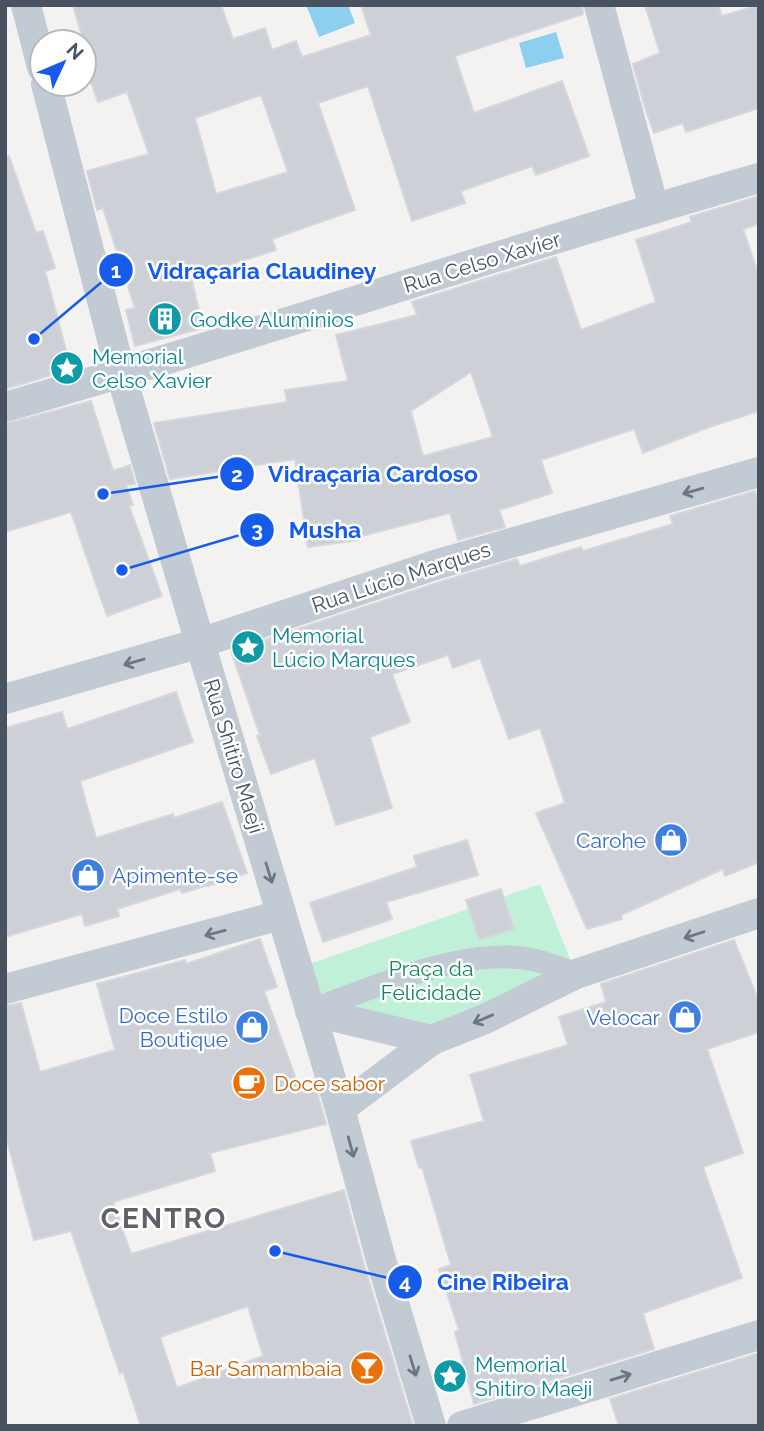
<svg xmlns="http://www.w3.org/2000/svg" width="764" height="1431" font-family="Raleway,sans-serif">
<rect width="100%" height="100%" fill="#f4f2f1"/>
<polygon fill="#c0f1d8" points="540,884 576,974 432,1040 310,1011 298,968"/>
<g fill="#8dcfee">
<polygon points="306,5 348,5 355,23 319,37"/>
<polygon points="556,32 564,58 526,68 519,43"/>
</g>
<g fill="#cdd0d7" stroke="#d5d7dd" stroke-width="2" fill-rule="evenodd">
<path d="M73 5H221L233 39 265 28 272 50 296 41 302 57 371 35 361 5H582L583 14 455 56 474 113 562 81 589 156 536 175 532 166 461 191 465 203 412 221 368 86 318 103 355 210 272 239 276 250 191 277 203 328 135 346 126 310 135 308 103 208 97 210 87 171 149 154 127 92 98 102 91 82 72 89 70 84H84V42H64L82 36ZM261 95 288 172 216 194 195 118Z"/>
<polygon points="645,5 718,5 722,16 759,5 759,108 686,132 683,123 654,133 645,108 633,64 660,53"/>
<polygon points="9,156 36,233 43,231 55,268 45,271 71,369 5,389 5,157"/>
<path d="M759 196V224L743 229 759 276V411L712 426 643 453 634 429 541 460 552 493 499 510 505 527 458 540 450 513 358 537 359 540 308 547 295 459 170 479 154 423 287 402 285 390 348 381 336 335 417 315 412 302 556 257 581 330 656 302 636 240 692 222 690 217ZM471 372 493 437 423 456 411 411Z"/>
<polygon points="91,401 113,471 130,465 135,484 126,485 133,505 129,506 162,596 107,616 71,512 5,532 5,424"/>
<polygon points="755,491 759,503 759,862 725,876 723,869 621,915 622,919 587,929 536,813 565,803 540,728 509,739 480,658 453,668 448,655 392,674 410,722 370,737 392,808 336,825 315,758 271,774 257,736 260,735 231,651 443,581 517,559 520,566 581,547 583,551 673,524 670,516"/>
<polygon points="176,692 193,742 80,781 96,838 173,814 174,818 222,802 247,873 208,886 208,885 182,893 180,889 117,909 119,916 85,926 82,914 5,937 5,728 62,712 67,729"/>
<polygon points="467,840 478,875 386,902 392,919 323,942 310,903 417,867 414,856"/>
<polygon points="501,889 514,929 479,940 466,900"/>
<path d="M260 939 277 987 264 991 301 1093 316 1089 326 1124 210 1153 215 1171 113 1202 131 1254 344 1190 364 1265 413 1426H141L123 1372 120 1374 71 1231 34 1240 5 1133V1006L21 1003 40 1072 115 1050 97 984 185 960 186 964ZM248 1306 263 1356 177 1388 160 1337Z"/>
<polygon points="734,940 759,1002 759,1032 707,1049 743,1153 703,1167 742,1278 643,1313 654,1349 474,1404 455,1332 459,1330 439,1269 451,1265 422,1167 419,1168 411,1141 484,1121 470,1075 568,1045 559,1017 606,1002 601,984"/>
<polygon points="759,1353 759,1426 619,1426 610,1399"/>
</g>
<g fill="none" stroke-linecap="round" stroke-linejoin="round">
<path stroke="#c2cad3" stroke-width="23" d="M310 1011C371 988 464 947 529 959 546 962 560 968 576 974"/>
<g stroke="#c2cad3" stroke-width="30">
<polyline points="26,5 42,67"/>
<polyline points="599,5 654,208"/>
<polyline points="46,84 121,374 200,643 340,1109 381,1260 431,1426"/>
<path d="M5 407C258 335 506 250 759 178"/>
<polyline points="5,699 200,643 438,564 759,472"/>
<polyline points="5,989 281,915"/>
<polyline points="310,1011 432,1040 485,1019 576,974 759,913"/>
<polyline points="340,1109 432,1040"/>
<polyline points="462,1426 759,1335"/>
</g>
</g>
<defs><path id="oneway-shaft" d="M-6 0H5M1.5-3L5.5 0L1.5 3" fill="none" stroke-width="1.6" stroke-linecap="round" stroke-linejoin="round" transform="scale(1.75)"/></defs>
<g stroke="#6d7682">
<use href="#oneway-shaft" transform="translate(693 491) rotate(164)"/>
<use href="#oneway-shaft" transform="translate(134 662) rotate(164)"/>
<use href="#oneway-shaft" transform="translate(269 873) rotate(73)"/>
<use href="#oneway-shaft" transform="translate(215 933) rotate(165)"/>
<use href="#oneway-shaft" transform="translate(694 935) rotate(162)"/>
<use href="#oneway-shaft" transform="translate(483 1019) rotate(157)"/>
<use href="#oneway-shaft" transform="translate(351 1147) rotate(75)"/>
<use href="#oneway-shaft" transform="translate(413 1366) rotate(73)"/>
<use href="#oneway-shaft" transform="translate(621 1377) rotate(-17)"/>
</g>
<defs>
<g id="building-disc" transform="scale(1.75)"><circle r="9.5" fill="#0f9aa8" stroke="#fff"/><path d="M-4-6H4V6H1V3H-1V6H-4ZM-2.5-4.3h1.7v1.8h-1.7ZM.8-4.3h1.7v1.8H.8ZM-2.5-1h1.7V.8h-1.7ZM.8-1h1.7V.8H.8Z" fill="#fff"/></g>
<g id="sight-disc" transform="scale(1.75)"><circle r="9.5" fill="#0f9aa8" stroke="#fff"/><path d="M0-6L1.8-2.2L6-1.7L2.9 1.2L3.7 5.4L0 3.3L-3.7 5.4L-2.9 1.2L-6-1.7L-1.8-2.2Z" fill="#fff"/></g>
<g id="shop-disc" transform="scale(1.75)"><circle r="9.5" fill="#3f7fe0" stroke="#fff"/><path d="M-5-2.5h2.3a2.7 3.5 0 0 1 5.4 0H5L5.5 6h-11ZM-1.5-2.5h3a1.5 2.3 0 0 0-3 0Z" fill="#fff"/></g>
<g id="cafe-disc" transform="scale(1.75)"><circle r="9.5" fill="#e8710a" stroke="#fff"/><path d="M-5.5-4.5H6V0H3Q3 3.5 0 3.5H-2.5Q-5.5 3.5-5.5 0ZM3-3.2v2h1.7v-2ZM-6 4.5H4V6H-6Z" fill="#fff"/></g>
<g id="bar-disc" transform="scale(1.75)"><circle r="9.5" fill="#e8710a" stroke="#fff"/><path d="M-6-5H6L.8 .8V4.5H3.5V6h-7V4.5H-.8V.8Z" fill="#fff"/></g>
</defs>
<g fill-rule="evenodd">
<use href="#building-disc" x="165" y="319"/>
<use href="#sight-disc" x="67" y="368"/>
<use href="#sight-disc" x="248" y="647"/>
<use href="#shop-disc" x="671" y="840"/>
<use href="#shop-disc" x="88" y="875"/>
<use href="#shop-disc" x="685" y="1017"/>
<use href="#shop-disc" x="252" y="1027"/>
<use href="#cafe-disc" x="249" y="1083"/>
<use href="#bar-disc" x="367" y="1368"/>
<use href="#sight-disc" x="450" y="1376"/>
</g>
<g text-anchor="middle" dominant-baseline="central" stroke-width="5" stroke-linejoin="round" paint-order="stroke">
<g font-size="21" fill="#495260" stroke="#fff">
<text transform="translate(482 262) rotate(-17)">Rua Celso Xavier</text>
<text transform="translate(401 577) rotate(-18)">Rua Lúcio Marques</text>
<text transform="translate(234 756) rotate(73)">Rua Shitiro Maeji</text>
</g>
<g font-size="21" fill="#0d838f" stroke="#fff" text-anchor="start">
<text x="190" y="319">Godke Alumínios</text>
<text x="92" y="356">Memorial<tspan x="92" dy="24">Celso Xavier</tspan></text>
<text x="272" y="635">Memorial<tspan x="272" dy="24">Lúcio Marques</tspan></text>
<text x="475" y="1364">Memorial<tspan x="475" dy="24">Shitiro Maeji</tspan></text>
</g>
<g font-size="21" fill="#366cbe" stroke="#fff" text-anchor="end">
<text x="646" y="840">Carohe</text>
<text x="112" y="875" text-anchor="start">Apimente-se</text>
<text x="228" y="1015">Doce Estilo<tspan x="228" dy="24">Boutique</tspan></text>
<text x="660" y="1017">Velocar</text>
</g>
<g font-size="21" fill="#168459" stroke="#fff">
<text x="431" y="968">Praça da<tspan x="431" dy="24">Felicidade</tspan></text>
</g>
<g font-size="21" fill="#c56008" stroke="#fff" text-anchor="start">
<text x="274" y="1083">Doce sabor</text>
<text x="342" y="1368" text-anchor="end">Bar Samambaia</text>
</g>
<g font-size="28" font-weight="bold" letter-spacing="2" fill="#5e6167" stroke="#fff">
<text x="164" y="1218">CENTRO</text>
</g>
</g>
<path fill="none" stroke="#165be9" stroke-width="2.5" d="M34 339L116 270M103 494L237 474M122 570L257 530M275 1251L405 1282"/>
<g fill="#165be9" stroke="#fff" stroke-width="2.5">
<circle cx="34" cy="339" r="7"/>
<circle cx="103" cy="494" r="7"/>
<circle cx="122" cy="570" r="7"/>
<circle cx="275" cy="1251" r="7"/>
<circle cx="116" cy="270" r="18"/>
<circle cx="237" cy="474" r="18"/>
<circle cx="257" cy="530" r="18"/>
<circle cx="405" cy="1282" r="18"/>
</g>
<g font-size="21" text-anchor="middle" font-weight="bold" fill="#fff">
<text x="116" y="278">1</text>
<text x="237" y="482">2</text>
<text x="257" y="537">3</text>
<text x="405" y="1289">4</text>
</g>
<g font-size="23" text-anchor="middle" font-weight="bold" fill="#165be9" stroke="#fff" stroke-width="5" stroke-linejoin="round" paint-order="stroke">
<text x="262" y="279">Vidraçaria Claudiney</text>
<text x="373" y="482">Vidraçaria Cardoso</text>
<text x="325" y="538">Musha</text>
<text x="503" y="1290">Cine Ribeira</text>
</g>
<rect width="764" height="1431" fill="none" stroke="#495260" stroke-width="14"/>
<g transform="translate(63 63) rotate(46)"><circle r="33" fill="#ffffff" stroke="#b6babf" stroke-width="2"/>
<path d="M0-5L12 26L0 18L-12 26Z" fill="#165be9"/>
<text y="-10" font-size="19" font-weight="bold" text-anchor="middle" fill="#495260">N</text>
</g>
</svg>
